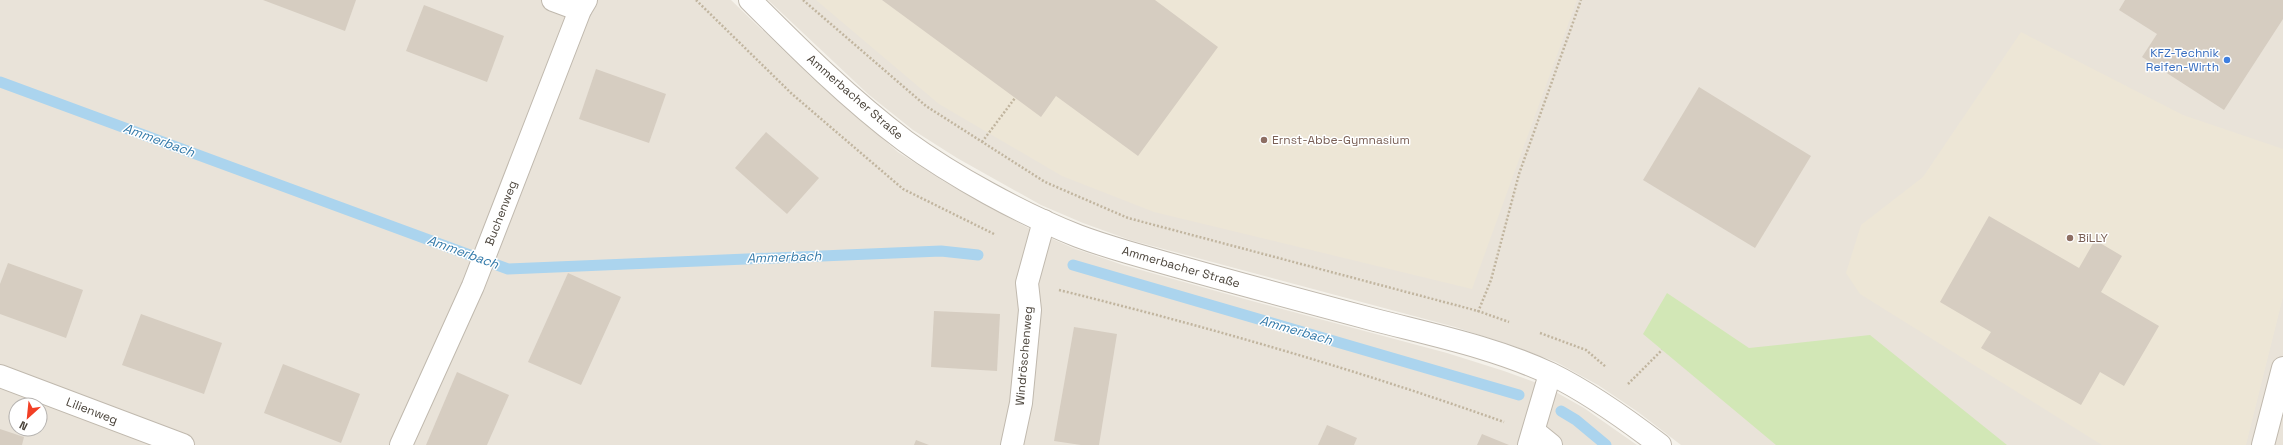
<svg xmlns="http://www.w3.org/2000/svg" width="2283" height="445" font-family="'Space Grotesk',sans-serif">
<rect width="100%" height="100%" fill="#f5f2eb"/>
<g fill="#e9e3d9" fill-rule="evenodd">
<path d="M0 0H731L811 77 898 152 943 181 1030 229 1073 248 1123 265 1252 301 1447 353 1504 371 1545 386 1584 408 1637 445H0ZM16 405H40V429H16Z"/>
<polygon points="768,0 2283,0 2283,445 1681,445 1638,412 1598,385 1556,362 1513,346 1455,327 1130,240 1083,223 1041,205 957,158 913,130 868,94"/>
</g>
<g fill="#ede6d6">
<polygon points="816,0 1577,0 1472,289 1154,212 1062,176 939,104"/>
<polygon points="2021,32 2183,115 2283,149 2283,297 2246,445 2102,445 1860,294 1846,273 1861,225 1923,177"/>
</g>
<polygon fill="#d2e7b6" points="1667,293 1749,348 1870,335 2007,445 1776,445 1643,334"/>
<g fill="none" stroke-linecap="round" stroke-linejoin="round">
<g stroke="#abd4ee" stroke-width="11">
<polyline points="0,82 508,269 941,251 978,255"/>
<polyline points="1073,265 1519,395"/>
<polyline points="1561,411 1576,420 1606,445"/>
</g>
</g>
<g fill="#d6cdc1">
<polygon points="263,0 356,0 345,31"/>
<polygon points="882,0 1155,0 1218,47 1138,156 1056,96 1041,117"/>
<polygon points="2125,0 2283,0 2283,19 2224,110 2142,57 2157,34 2119,10"/>
<polygon points="424,5 504,36 487,82 406,51"/>
<polygon points="596,69 666,94 649,143 579,119"/>
<polygon points="1699,87 1811,156 1755,248 1643,180"/>
<polygon points="766,132 819,178 787,214 735,168"/>
<polygon points="1989,216 2079,268 2095,240 2122,256 2101,292 2159,326 2124,386 2100,372 2081,405 1981,348 1991,332 1940,302"/>
<polygon points="8,263 83,290 66,338 0,314 0,284"/>
<polygon points="568,273 621,297 581,385 528,362"/>
<polygon points="934,311 1000,314 997,371 931,367"/>
<polygon points="141,314 222,343 204,394 122,365"/>
<polygon points="1074,327 1117,334 1099,445 1081,445 1054,441"/>
<polygon points="283,364 360,394 341,443 264,413"/>
<polygon points="457,372 509,395 487,445 426,445"/>
<polygon points="1327,425 1357,438 1354,445 1318,445"/>
<polygon points="0,429 24,437 22,445 0,445"/>
<polygon points="1482,434 1509,445 1477,445"/>
<polygon points="916,440 929,445 914,445"/>
</g>
<g fill="none" stroke-linecap="round" stroke-linejoin="round">
<g stroke="#c0b9ae" stroke-width="24">
<g id="minor">
<polyline points="553,0 580,10"/>
<path d="M750 0C799 49 849 99 905 141 953 176 1022 214 1078 236 1094 242 1110 247 1127 252 1209 276 1292 298 1375 320 1433 335 1496 348 1551 374 1590 393 1626 419 1660 445"/>
<polyline points="0,376 183,445"/>
<polyline points="1535,432 1551,445"/>
<polyline points="401,445 473,286 580,10 586,0"/>
<polyline points="1012,445 1021,403 1030,310 1027,283 1044,221"/>
<polyline points="1529,445 1550,374"/>
<polyline points="2263,445 2283,368"/>
</g>
</g>
<g stroke="#c1b59f" stroke-width="2.5" stroke-dasharray="2 2" stroke-linecap="butt">
<polyline points="696,0 792,94 903,189 994,234"/>
<polyline points="803,0 926,106 1045,182 1128,218 1478,311 1509,322"/>
<polyline points="982,142 1015,98"/>
<path d="M1059 290C1209 327 1358 370 1504 422"/>
<polyline points="1478,312 1491,280 1519,174 1581,0"/>
<polyline points="1540,333 1586,350 1606,367"/>
<polyline points="1628,384 1662,350"/>
</g>
<use href="#minor" stroke="#fff" stroke-width="22"/>
</g>
<circle fill="#3f7fe0" stroke="#fff" stroke-width="1.5" cx="2227" cy="60" r="4"/>
<g fill="#8d6e63" stroke="#fff" stroke-width="1.5">
<circle cx="1264" cy="140" r="4"/>
<circle cx="2070" cy="238" r="4"/>
</g>
<g text-anchor="middle" dominant-baseline="central" stroke-width="3" stroke-linejoin="round" paint-order="stroke">
<g font-size="12" fill="#366cbe" stroke="#fff" text-anchor="end">
<text x="2219" y="53">KFZ-Technik<tspan x="2219" dy="14">Reifen-Wirth</tspan></text>
</g>
<g font-size="12" fill="#494239" stroke="#fff">
<text transform="translate(855 97) rotate(41)">Ammerbacher Straße</text>
<text transform="translate(501 213) rotate(-69)">Buchenweg</text>
<text transform="translate(1181 267) rotate(16)">Ammerbacher Straße</text>
<text transform="translate(1024 356) rotate(-85)">Windröschenweg</text>
<text transform="translate(92 411) rotate(21)">Lilienweg</text>
</g>
<g font-size="12" fill="#785e54" stroke="#fff" text-anchor="start">
<text x="1272" y="140">Ernst-Abbe-Gymnasium</text>
<text x="2078" y="238">BiLLY</text>
</g>
<g font-size="13" font-style="italic" fill="#337aaa" stroke="#fff">
<text transform="translate(159 140) rotate(20)">Ammerbach</text>
<text transform="translate(463 252) rotate(20)">Ammerbach</text>
<text transform="translate(784 257) rotate(-2)">Ammerbach</text>
<text transform="translate(1296 330) rotate(16)">Ammerbach</text>
</g>
</g>
<g transform="translate(28 417) rotate(207)"><circle r="19" fill="#ffffff" stroke="#b6b3b0"/>
<path d="M0-3L7 15L0 10L-7 15Z" fill="#f23f25"/>
<text y="-6" font-size="11" font-weight="bold" text-anchor="middle" fill="#494239">N</text>
</g>
</svg>
